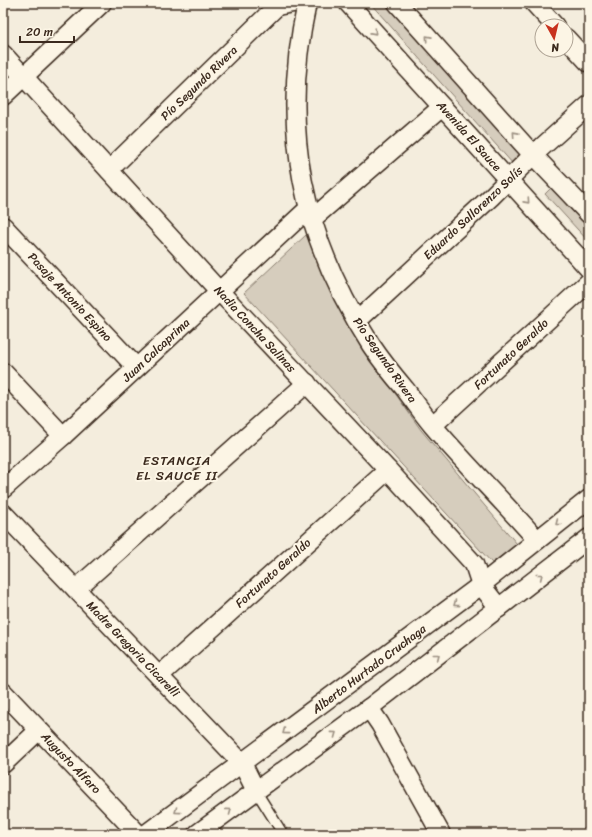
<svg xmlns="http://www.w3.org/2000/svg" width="592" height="837" font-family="Sriracha,sans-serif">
<rect width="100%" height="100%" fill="#f4eddd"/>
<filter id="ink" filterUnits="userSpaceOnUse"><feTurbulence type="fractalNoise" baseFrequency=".025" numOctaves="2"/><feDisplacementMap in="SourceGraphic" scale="8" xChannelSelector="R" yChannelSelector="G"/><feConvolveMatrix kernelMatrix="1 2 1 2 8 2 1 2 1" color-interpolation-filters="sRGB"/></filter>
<g filter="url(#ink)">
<g fill="#d6cdbd" stroke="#887c6e">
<polygon points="370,3 386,3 522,156 513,164"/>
<polygon points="551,188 589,229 589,242 545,194"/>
<polygon points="306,235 337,300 385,379 421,430 517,544 492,563 244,293"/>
</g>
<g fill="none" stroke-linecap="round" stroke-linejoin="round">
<g stroke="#3b2a1e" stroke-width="12">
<polyline id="service" points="256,791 283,834"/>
</g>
<g stroke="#3b2a1e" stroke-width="21">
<g id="minor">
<path d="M307 3C279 129 302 237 371 345 381 360 393 375 405 389 414 401 423 414 433 426 466 465 503 501 537 540"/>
<polyline points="348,3 589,269"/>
<polyline points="397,3 533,155 589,214"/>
<polyline points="534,3 555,26"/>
<polyline points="566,38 589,63"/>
<polyline points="3,54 220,292 388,470 474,564 481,585 499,608"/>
<polyline points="3,96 102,3"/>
<polyline points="109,170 277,6 293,3"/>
<polyline points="311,220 442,107"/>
<polyline points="3,226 136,367"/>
<polyline points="357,321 491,197 533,155 589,105"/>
<polyline points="3,372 63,436"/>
<polyline points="433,425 589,282"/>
<polyline points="3,489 63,436 308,209"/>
<polyline points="3,513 242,763 256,791"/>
<polyline points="76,589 307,383"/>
<polyline points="159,676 388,470"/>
<polyline points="3,692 138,834"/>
<polyline points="369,708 380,724 441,834"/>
<polyline points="3,764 39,730"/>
<polyline points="146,834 481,585 589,499"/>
<polyline points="197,834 369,708 589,538"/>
</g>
</g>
<use href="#service" stroke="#fcf5e5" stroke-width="9"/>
<use href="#minor" stroke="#fcf5e5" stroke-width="18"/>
</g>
<defs><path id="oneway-chevron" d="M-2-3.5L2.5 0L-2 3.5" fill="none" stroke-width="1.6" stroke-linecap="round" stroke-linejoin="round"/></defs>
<g stroke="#9c9082">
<use href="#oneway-chevron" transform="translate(374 32) rotate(48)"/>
<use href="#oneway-chevron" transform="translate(428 38) rotate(-132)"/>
<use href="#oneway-chevron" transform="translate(515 134) rotate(-132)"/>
<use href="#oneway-chevron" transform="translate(527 201) rotate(48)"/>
<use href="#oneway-chevron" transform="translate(558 523) rotate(142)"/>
<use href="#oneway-chevron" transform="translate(540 576) rotate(-38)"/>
<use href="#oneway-chevron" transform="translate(456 604) rotate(143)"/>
<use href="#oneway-chevron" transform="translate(437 656) rotate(-38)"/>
<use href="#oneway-chevron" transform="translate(285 732) rotate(143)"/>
<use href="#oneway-chevron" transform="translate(334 734) rotate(-36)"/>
<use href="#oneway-chevron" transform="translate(177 811) rotate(144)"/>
<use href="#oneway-chevron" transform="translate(229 811) rotate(-36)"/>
</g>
</g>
<g text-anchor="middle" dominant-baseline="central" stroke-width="4" stroke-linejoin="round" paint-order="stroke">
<g font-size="12" fill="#3b2a1e" stroke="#fcf5e5">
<text transform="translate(199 83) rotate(-44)">Pío Segundo Rivera</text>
<text transform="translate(469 136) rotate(48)">Avenida El Sauce</text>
<text transform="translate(473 213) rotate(-43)">Eduardo Sallorenzo Solís</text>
<text transform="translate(70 297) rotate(47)">Pasaje Antonio Espino</text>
<text transform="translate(255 329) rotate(47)">Nadia Concha Salinas</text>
<text transform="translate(156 350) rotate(-43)">Juan Calcaprima</text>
<text transform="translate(511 354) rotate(-43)">Fortunato Geraldo</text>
<text transform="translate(385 360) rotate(55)">Pío Segundo Rivera</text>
<text transform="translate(273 573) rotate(-42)">Fortunato Geraldo</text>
<text transform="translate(133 649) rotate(46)">Madre Gregoria Cicarelli</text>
<text transform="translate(369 669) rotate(-37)">Alberto Hurtado Cruchaga</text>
<text transform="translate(71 763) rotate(46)">Augusto Alfaro</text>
</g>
<g font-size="13" letter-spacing="1" fill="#3b2a1e" stroke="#fcf5e5">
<text x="177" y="460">ESTANCIA<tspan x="177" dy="15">EL SAUCE II</tspan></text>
</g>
</g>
<rect width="592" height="837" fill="none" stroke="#fcf5e5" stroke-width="16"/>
<rect x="8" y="8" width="576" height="821" fill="none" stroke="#3b2a1e" stroke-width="1.5" filter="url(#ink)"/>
<g transform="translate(554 38) rotate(172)"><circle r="19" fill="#fcf5e5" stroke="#afa495"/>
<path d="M0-3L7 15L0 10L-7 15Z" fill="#c8321e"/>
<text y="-6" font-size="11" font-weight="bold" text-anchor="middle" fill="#3b2a1e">N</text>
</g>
<path d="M20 36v6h54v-6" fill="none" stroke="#3b2a1e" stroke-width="2"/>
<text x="26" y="36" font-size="12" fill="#3b2a1e" stroke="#fcf5e5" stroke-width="3" paint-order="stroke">20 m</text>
</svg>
